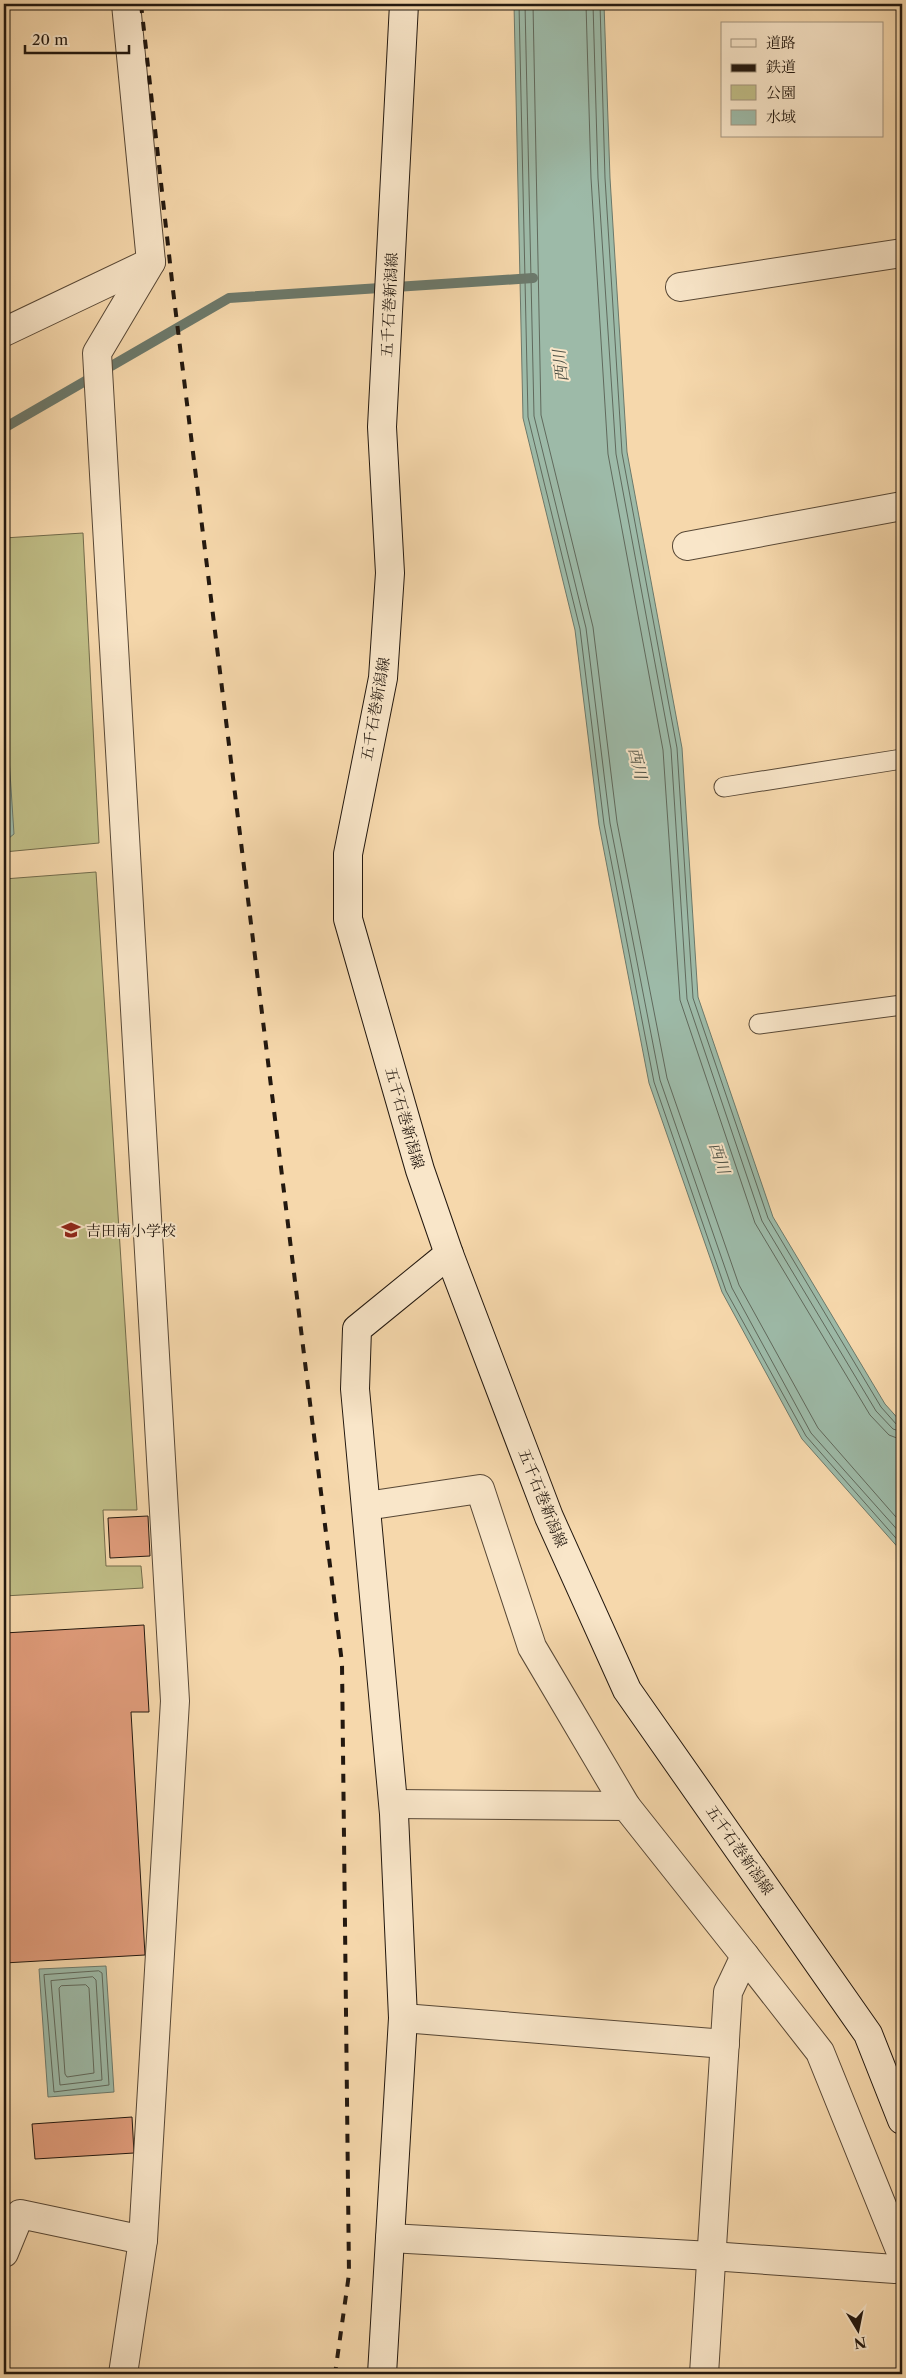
<svg xmlns="http://www.w3.org/2000/svg" width="906" height="2378" font-family="'Libre Caslon Text','Noto Serif JP',serif">
<rect width="100%" height="100%" fill="#f6d8ac"/>
<filter id="stains"><feTurbulence type="fractalNoise" baseFrequency=".004" numOctaves="4"/><feColorMatrix values="0 0 0 0 .2 0 0 0 0 .09 0 0 0 0 .02 0 0 0 .5 -.17"/></filter>
<radialGradient id="worn" r=".72"><stop offset=".6" stop-color="#630" stop-opacity="0"/><stop offset="1" stop-color="#630" stop-opacity=".3"/></radialGradient>
<g fill="#c0be87" stroke="#726b4b">
<polygon points="83,533 99,843 4,852 4,538"/>
<polygon points="96,872 137,1510 103,1510 106,1566 141,1566 143,1588 4,1596 4,879"/>
</g>
<g fill="#9dbaa8" stroke="#6c796b">
<polygon points="514,4 604,4 610,178 627,452 682,748 698,997 773,1217 885,1404 902,1423 902,1552 802,1439 722,1292 649,1083 599,825 575,630 523,418"/>
<polygon points="4,681 14,834 4,842"/>
<polygon points="106,1966 114,2092 48,2097 39,1969"/>
</g>
<g fill="none" stroke-linecap="round" stroke-linejoin="round">
<g stroke="#60695c" stroke-width="1">
<polyline points="519,4 528,417 580,629 604,824 654,1082 726,1291 806,1436 902,1545"/>
<polyline points="525,4 534,416 586,628 610,823 660,1080 732,1288 811,1433 902,1535"/>
<polyline points="533,4 541,415 593,627 617,822 667,1078 739,1285 818,1428 902,1524"/>
<polyline points="586,4 591,178 608,454 663,750 680,1000 755,1223 870,1415 889,1435 902,1440"/>
<polyline points="593,4 598,178 616,454 671,749 687,999 762,1221 876,1411 893,1429 902,1432"/>
<polyline points="600,4 605,178 622,453 677,748 693,998 768,1218 881,1407 897,1425 902,1426"/>
<polyline points="4,744 9,831 4,836"/>
<polygon points="99,1971 102,1973 109,2085 54,2092 44,1975"/>
<polygon points="93,1977 96,1980 102,2080 60,2085 51,1981"/>
<polygon points="86,1985 89,1988 94,2073 67,2077 65,2074 59,1988 61,1986"/>
</g>
<polyline stroke="#6c796b" stroke-width="10" points="4,428 229,298 533,278"/>
</g>
<g fill="#e09c7b" stroke="#23180f">
<polygon points="148,1516 150,1556 110,1558 108,1518"/>
<polygon points="144,1625 149,1712 131,1712 145,1955 4,1963 4,1633"/>
<polygon points="132,2117 134,2153 35,2159 32,2124"/>
</g>
<g fill="none" stroke-linecap="round" stroke-linejoin="round">
<g stroke="#584836" stroke-width="21">
<g id="lane">
<polyline points="724,787 902,759"/>
<polyline points="759,1024 902,1005"/>
</g>
</g>
<g stroke="#584836" stroke-width="30">
<g id="street">
<polyline points="680,287 902,253"/>
<polyline points="4,332 151,262"/>
<polyline points="687,546 902,506"/>
<polyline points="366,1506 480,1489 532,1647 626,1806"/>
<polyline points="394,1804 626,1806 745,1956 728,1992 704,2374"/>
<polyline points="745,1956 820,2052 902,2255"/>
<polyline points="403,2018 725,2044"/>
<polyline points="390,2238 711,2256 895,2269"/>
<polyline points="4,2253 20,2214 143,2240"/>
<polyline points="123,2374 143,2240 175,1701 97,353 151,262 126,4"/>
</g>
</g>
<g stroke="#23180f" stroke-width="30">
<g id="secondary">
<polyline points="404,4 382,427 390,573 383,678 348,854 348,919 420,1170 449,1254 549,1517 627,1690 868,2034 902,2120"/>
<polyline points="382,2374 403,2018 394,1814 355,1389 357,1329 449,1254"/>
</g>
</g>
<use href="#lane" stroke="#f9e6c9" stroke-width="19"/>
<use href="#street" stroke="#f9e6c9" stroke-width="28"/>
<use href="#secondary" stroke="#f9e6c9" stroke-width="28"/>
<polyline stroke="#23180f" stroke-width="4" stroke-dasharray="9 9" stroke-linecap="butt" points="141,4 173,290 342,1663 349,2274 335,2374"/>
</g>
<defs>
<g id="school-bare" transform="scale(1.5)"><path d="M0-5L7-2L0 1L-7-2ZM-4 1L0 2.5L4 1V4Q0 6-4 4Z" fill="#8f2418" stroke="#f9e6c9" stroke-width="2.5" paint-order="stroke"/></g>
</defs>
<g fill-rule="evenodd">
<use href="#school-bare" x="71" y="1230"/>
</g>
<g text-anchor="middle" dominant-baseline="central" stroke-width="4" stroke-linejoin="round" paint-order="stroke">
<g font-size="15" fill="#23180f" stroke="#f9e6c9">
<text transform="translate(389 305) rotate(-87)">五千石巻新潟線</text>
<text transform="translate(375 709) rotate(-80)">五千石巻新潟線</text>
<text transform="translate(405 1118) rotate(74)">五千石巻新潟線</text>
<text transform="translate(543 1498) rotate(68)">五千石巻新潟線</text>
<text transform="translate(740 1850) rotate(55)">五千石巻新潟線</text>
</g>
<g font-size="15" fill="#23180f" stroke="#f9e6c9" text-anchor="start">
<text x="86" y="1230">吉田南小学校</text>
</g>
<g font-size="16" font-style="italic" fill="#4e5145" stroke="#f9e6c9">
<text transform="translate(560 366) rotate(-96)">西川</text>
<text transform="translate(638 763) rotate(77)">西川</text>
<text transform="translate(720 1158) rotate(72)">西川</text>
</g>
</g>
<rect width="906" height="2378" fill="none" stroke="#f6d8ac" stroke-width="20"/>
<rect x="5" y="5" width="896" height="2368" fill="none" stroke="#23180f" stroke-width="2.5"/>
<rect x="10" y="10" width="886" height="2358" fill="none" stroke="#23180f"/>
<rect x="721" y="22" width="162" height="115" fill="#f9e6c9" stroke="#a3947f"/>
<rect x="731" y="39" width="25" height="8" fill="#f9e6c9" stroke="#a3947f"/>
<text x="766" y="48" font-size="15" fill="#23180f">道路</text>
<rect x="731" y="64" width="25" height="8" fill="#23180f" stroke="#a3947f"/>
<text x="766" y="72" font-size="15" fill="#23180f">鉄道</text>
<rect x="731" y="85" width="25" height="15" fill="#c0be87" stroke="#a3947f"/>
<text x="766" y="98" font-size="15" fill="#23180f">公園</text>
<rect x="731" y="110" width="25" height="15" fill="#9dbaa8" stroke="#a3947f"/>
<text x="766" y="122" font-size="15" fill="#23180f">水域</text>
<g transform="translate(858 2330) rotate(170)" stroke="#f9e6c9" stroke-width="4" paint-order="stroke">
<path d="M0-4L9 19L0 12L-9 19Z" fill="#23180f"/>
<text y="-8" font-size="14" font-weight="bold" text-anchor="middle" fill="#23180f">N</text>
</g>
<path d="M25 45v8h104v-8" fill="none" stroke="#23180f" stroke-width="2.5"/>
<text x="32" y="45" font-size="15" fill="#23180f" stroke="#f9e6c9" stroke-width="4" paint-order="stroke">20 m</text>
<rect width="100%" height="100%" filter="url(#stains)"/>
<rect width="100%" height="100%" fill="url(#worn)"/>
</svg>
